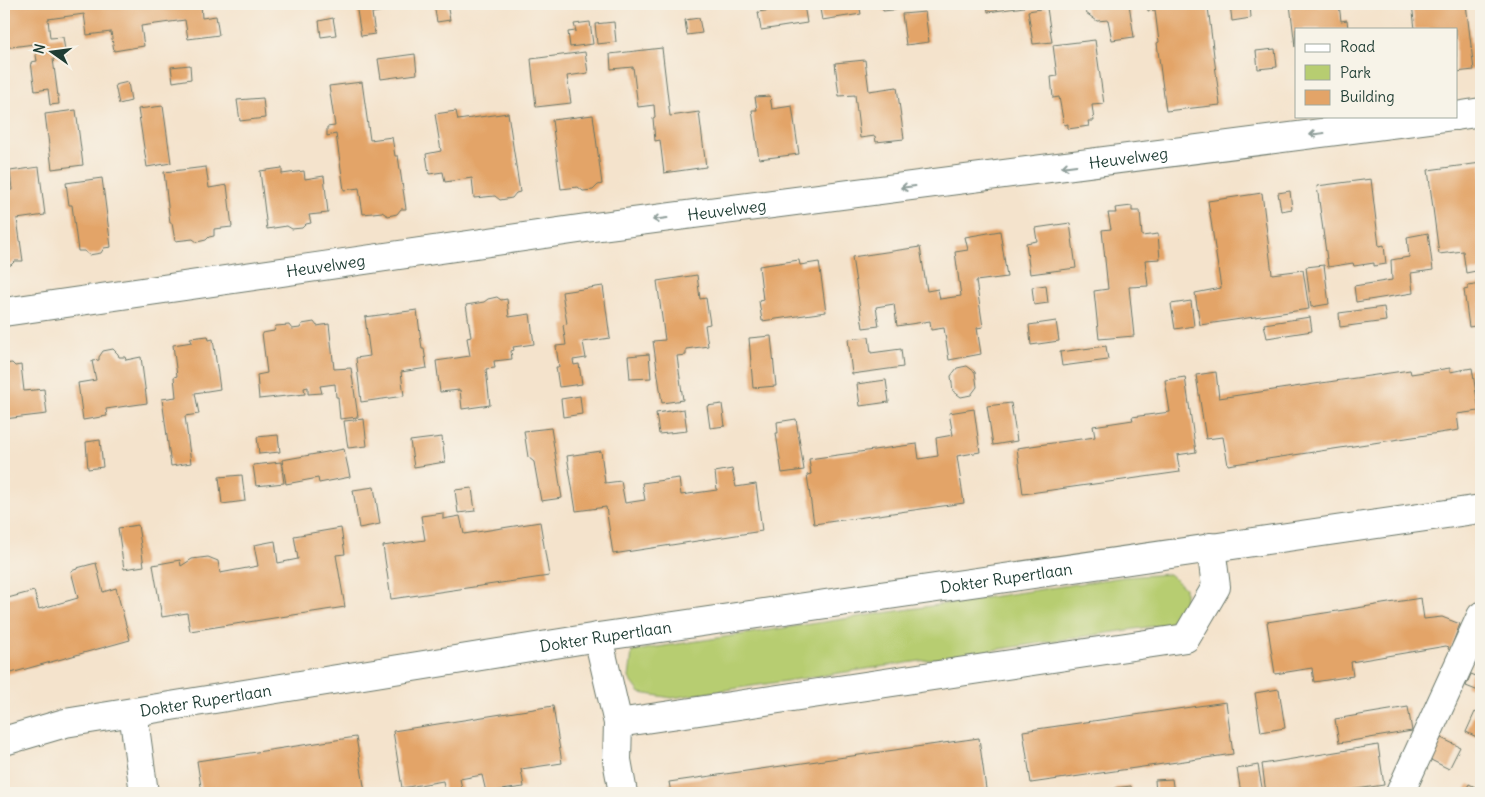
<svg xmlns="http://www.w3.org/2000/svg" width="1485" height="797" font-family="Delius,sans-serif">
<rect width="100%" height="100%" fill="#f7f3e8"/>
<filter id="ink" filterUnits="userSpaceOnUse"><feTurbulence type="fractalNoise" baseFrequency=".02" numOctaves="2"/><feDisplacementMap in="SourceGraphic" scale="10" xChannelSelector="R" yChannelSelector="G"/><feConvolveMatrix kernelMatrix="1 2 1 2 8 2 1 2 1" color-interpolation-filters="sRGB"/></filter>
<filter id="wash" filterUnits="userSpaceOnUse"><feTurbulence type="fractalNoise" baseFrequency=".0096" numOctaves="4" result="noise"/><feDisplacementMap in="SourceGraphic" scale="20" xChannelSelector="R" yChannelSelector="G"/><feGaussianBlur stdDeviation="1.12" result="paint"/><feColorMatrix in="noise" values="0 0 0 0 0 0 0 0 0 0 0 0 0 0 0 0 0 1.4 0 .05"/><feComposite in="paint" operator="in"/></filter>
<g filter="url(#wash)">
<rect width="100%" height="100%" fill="#f4e3cc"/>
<polygon fill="#b7cd71" stroke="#6b8552" points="1169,574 1185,588 1185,608 1168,624 672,698 640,693 629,678 632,652 651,648 1123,577"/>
<g id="blocks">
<g fill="#e3a468">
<polygon points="6,4 201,4 202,18 216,16 219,35 188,39 185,20 141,26 144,46 114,51 111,32 87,35 84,14 48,19 50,38 63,37 66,57 53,59 59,104 50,105 48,89 35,91 31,62 37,61 34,44 4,48 4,16 8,15"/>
<polygon points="356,4 383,4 384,11 372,13 375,34 361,36"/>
<polygon points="434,4 447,4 450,20 437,22"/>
<polygon points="819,4 859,4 861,14 822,20"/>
<polygon points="882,4 920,4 921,7 883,11"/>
<polygon points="987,4 1024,4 1024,7 988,12"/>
<polygon points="1085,4 1129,4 1134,37 1112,40 1108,20 1097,21 1086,13"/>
<polygon points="1147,4 1229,4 1208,7 1220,105 1166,111 1157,43 1159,42 1155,10 1148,11"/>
<polygon points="1230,4 1250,4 1251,18 1232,21"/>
<polygon points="1290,4 1317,4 1318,7 1339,4 1341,21 1347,20 1348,29 1296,29 1295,47"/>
<polygon points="1412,4 1466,4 1474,70 1456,72 1456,29 1415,29"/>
<polygon points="804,5 807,23 761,30 758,12"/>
<polygon points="1047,8 1052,42 1033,44 1028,11"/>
<polygon points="925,12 929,42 906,45 902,14"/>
<polygon points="333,18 336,35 321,37 319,21"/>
<polygon points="699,18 702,33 687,35 685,20"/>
<polygon points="590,22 593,44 570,47 568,32 576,31 574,24"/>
<polygon points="614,22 616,42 597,44 595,24"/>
<polygon points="1095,40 1104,104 1092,105 1094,121 1088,121 1089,126 1068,129 1068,124 1064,125 1059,97 1053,98 1051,77 1057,76 1053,45"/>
<polygon points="662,48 670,116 699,112 706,167 664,173 660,140 655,141 653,118 655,117 654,105 638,107 633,67 611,69 610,54"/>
<polygon points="1275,49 1277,67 1258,69 1256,51"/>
<polygon points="585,52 588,73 567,76 571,103 536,107 531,59"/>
<polygon points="415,54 417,74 381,79 378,59"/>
<polygon points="865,60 869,91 897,87 904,139 876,142 875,136 860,138 855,95 839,96 835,63"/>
<polygon points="190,65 191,79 173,82 171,67"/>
<polygon points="128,82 131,101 119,104 115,85"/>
<polygon points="362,82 370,140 392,137 395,156 398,156 406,209 401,209 397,214 388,216 382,212 363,214 359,188 344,190 336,134 327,136 327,127 335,126 329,86"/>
<polygon points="770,96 772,109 792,106 799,154 759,159 752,110 757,110 755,97"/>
<polygon points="263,98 265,118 240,121 237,100"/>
<polygon points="163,106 171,163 147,167 138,109"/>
<polygon points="76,110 83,165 52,169 45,114"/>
<polygon points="456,111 458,120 508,113 520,192 516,193 512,198 500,200 495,196 474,198 472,178 445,182 443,172 429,174 426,154 441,151 435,114"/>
<polygon points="593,115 602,184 598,185 593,190 583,191 578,187 561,189 552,120"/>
<polygon points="1481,163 1481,270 1466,273 1463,251 1439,254 1428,170"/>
<polygon points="39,167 45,215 17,219 23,261 15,261 11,265 4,266 4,191 12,190 10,171"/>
<polygon points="206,167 209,188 227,185 232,227 214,229 214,236 209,237 206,240 197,242 193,239 175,241 172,223 170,223 164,172"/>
<polygon points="282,168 282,174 304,171 305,179 324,176 328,213 309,215 311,223 306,224 302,228 292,229 287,226 267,229 260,171"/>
<polygon points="102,178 111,247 104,248 101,253 89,255 84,251 78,251 72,205 69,205 66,183"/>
<polygon points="1371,179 1379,246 1384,245 1386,264 1374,266 1374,263 1354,266 1353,263 1328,267 1317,186"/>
<polygon points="1290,191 1292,209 1281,211 1278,193"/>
<polygon points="1262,193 1272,274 1303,270 1309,309 1200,325 1195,293 1221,288 1208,201"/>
<polygon points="1132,206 1132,211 1140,211 1142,236 1158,234 1160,259 1145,260 1148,286 1129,287 1134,336 1099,339 1094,291 1108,289 1102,230 1111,229 1108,213 1116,213 1115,208"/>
<polygon points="1070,223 1076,268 1030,274 1026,243 1037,241 1035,228"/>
<polygon points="1000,231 1007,277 976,281 983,327 977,328 981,354 949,360 944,328 931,330 930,321 897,326 894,304 876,307 879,326 863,328 852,257 920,247 927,291 938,289 940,299 961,296 955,252 968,250 965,237"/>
<polygon points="1428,233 1433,270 1411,273 1413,293 1356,302 1354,286 1392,280 1391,260 1409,257 1407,237"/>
<polygon points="799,260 800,265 819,262 826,312 762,321 759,301 763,300 759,266"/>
<polygon points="1324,265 1329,304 1311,307 1306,267"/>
<polygon points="697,275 700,299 706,298 710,324 705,325 708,346 686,349 686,355 677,356 683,400 662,403 653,341 665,340 657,281"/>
<polygon points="1481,284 1481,325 1469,327 1464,290 1468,289 1468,286"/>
<polygon points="1046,285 1048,303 1034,305 1032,287"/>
<polygon points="603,286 610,338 583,342 586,358 573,360 574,365 579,364 582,384 559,387 556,367 559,367 556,346 566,345 563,325 567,324 562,292"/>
<polygon points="497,297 501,300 507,299 509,317 530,314 534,344 513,347 514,350 511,351 512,359 494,361 495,368 486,369 490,405 462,409 460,390 440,392 436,361 470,356 467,338 471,337 466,305 484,302 488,299"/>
<polygon points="1191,301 1194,326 1175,329 1171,304"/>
<polygon points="1384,307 1386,321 1340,327 1339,313"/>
<polygon points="417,310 422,349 424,349 427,368 401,372 404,396 361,402 356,358 370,356 365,317"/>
<polygon points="1310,317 1312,331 1267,338 1264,324"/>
<polygon points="1056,321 1059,341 1031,345 1029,325"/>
<polygon points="314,322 317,326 329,324 334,369 351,368 358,417 340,419 338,397 336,397 335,384 320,386 322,393 308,394 308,387 304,388 305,394 259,399 257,375 267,373 262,333 274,331 276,326 289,325 292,329 300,328 302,324"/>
<polygon points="208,336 209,340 213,339 220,389 195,393 199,414 185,416 191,463 171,466 162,399 176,397 174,377 177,376 173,345 192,342 190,338"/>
<polygon points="771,336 776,386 753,388 749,338"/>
<polygon points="869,337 871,353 901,349 903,367 852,374 848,339"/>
<polygon points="1106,346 1108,360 1062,366 1060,352"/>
<polygon points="113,349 118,354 119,357 125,357 126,360 141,357 147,403 106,409 107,416 83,420 78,383 96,380 92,361 99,360 99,357 103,351"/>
<polygon points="649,354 651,378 630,379 628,356"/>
<polygon points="12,363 15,366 21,365 24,391 44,389 47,414 4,419 4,364"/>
<polygon points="967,366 975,372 977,387 971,395 961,397 953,391 951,376 957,368"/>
<polygon points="1450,368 1450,372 1472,368 1479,411 1457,414 1459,430 1228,465 1223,437 1206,439 1196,375 1216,372 1219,398 1410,370 1411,374"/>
<polygon points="1185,377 1196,452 1177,455 1180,472 1023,494 1017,448 1095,437 1093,426 1133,420 1132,417 1170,412 1165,380"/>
<polygon points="886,380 889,402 860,406 857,384"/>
<polygon points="580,396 582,414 563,417 561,399"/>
<polygon points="1011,403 1017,441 993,445 987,406"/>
<polygon points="722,404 725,426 710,428 707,406"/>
<polygon points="684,409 687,431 659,434 656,413"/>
<polygon points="974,409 980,452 957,456 964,503 814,524 807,475 811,474 809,459 917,444 919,459 938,456 936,438 953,435 949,413"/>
<polygon points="364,419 367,446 348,448 344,421"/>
<polygon points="796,419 804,470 782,473 776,433 778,433 777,422"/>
<polygon points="551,428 562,498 541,501 534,462 528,457 524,431"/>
<polygon points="278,435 280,452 259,454 257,437"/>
<polygon points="442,437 445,462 414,467 410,441"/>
<polygon points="100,440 103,467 88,469 86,442"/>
<polygon points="344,449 350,477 319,483 318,478 286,484 282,460"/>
<polygon points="601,451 605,483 621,481 625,503 645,500 642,483 679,478 681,495 717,490 715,472 732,469 736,487 756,484 762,531 613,554 606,507 576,511 567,456"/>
<polygon points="281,462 284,483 256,486 253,465"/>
<polygon points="242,475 245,501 222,504 219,477"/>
<polygon points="374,487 380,524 359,528 353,490"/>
<polygon points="472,488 475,511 458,513 455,490"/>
<polygon points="443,513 443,519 460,516 464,534 540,522 549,576 391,599 383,546 425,540 421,516"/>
<polygon points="138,525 144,566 124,569 118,528"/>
<polygon points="341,528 345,554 336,555 345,607 190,631 187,613 162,617 153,565 180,560 181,566 192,559 208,557 218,561 220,573 258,566 254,545 275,541 278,563 298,559 294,536"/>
<polygon points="96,563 103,592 116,588 130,640 4,675 4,599 34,591 39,609 78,598 71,571 77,569 77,568"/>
<polygon points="1421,598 1424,619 1442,617 1460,624 1450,650 1448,649 1449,647 1446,646 1351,662 1353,676 1314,682 1312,668 1275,674 1267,622"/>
<polygon points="1471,674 1481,678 1481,692 1466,686"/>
<polygon points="1279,689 1285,728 1261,732 1255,693"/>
<polygon points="1226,702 1233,754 1031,783 1023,731"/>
<polygon points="553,706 562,763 521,769 524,787 486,792 482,775 460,779 463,793 445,793 443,781 402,788 393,731"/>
<polygon points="1408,707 1412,731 1339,743 1335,719"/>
<polygon points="1475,712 1481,715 1481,739 1466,732"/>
<polygon points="356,737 365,792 355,793 202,793 197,761"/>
<polygon points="1439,737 1460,747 1449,769 1429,759"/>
<polygon points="979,738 986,789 959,793 671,793 669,782"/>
<polygon points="1378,745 1384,785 1329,793 1266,793 1262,764"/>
<polygon points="1258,765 1263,793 1241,793 1237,769"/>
<polygon points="1172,779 1174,793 1156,793 1155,780"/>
<polygon points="1469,784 1481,790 1481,793 1464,793"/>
<polygon points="1131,786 1132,793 1116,793 1115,788"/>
</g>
</g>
</g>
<g filter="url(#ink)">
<use href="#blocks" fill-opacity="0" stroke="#6a7769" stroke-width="1"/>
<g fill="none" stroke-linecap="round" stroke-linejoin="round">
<g stroke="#6a7769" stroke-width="30">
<g id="minor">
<polyline points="1456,116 1481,112"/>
<path id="s1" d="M4 312 586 228 1452 116"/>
<polyline points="598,637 618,723 617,760 623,793"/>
<polyline points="133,712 144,793"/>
<polyline points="618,723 1186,638 1216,587 1211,547"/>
<path id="s2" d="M4 741 65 723 598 637 1481 509"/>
<polyline points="1400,793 1481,616"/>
</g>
</g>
<use href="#minor" stroke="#fff" stroke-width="28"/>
</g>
<defs><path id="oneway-shaft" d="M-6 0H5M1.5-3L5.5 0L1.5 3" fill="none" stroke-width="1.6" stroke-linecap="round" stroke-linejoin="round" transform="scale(1.25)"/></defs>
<g stroke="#8f9e9a">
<use href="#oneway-shaft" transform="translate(1317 134) rotate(173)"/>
<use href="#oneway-shaft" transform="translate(1069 166) rotate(173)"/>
<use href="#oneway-shaft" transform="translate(908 187) rotate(173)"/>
<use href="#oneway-shaft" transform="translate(660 219) rotate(173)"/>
</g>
</g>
<g text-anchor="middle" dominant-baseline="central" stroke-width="5" stroke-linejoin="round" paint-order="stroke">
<g font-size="16" fill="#1f3d34" stroke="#f7f3e8">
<text stroke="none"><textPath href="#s1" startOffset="1135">Heuvelweg</textPath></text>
<text stroke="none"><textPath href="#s1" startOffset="730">Heuvelweg</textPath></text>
<text stroke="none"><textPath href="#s1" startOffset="325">Heuvelweg</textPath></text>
<text stroke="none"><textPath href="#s2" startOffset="1016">Dokter Rupertlaan</textPath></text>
<text stroke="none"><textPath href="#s2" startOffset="611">Dokter Rupertlaan</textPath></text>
<text stroke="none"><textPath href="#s2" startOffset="206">Dokter Rupertlaan</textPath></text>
</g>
</g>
<rect width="1485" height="797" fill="none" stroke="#f7f3e8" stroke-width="20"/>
<rect x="1295" y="28" width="162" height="90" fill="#f7f3e8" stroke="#a1aaa0"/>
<rect x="1305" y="44" width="25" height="8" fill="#ffffff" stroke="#a1aaa0"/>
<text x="1340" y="52" font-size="15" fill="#1f3d34">Road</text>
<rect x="1305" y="65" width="25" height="15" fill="#b7cd71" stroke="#a1aaa0"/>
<text x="1340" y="78" font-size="15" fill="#1f3d34">Park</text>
<rect x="1305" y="90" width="25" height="15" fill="#e3a468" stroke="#a1aaa0"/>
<text x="1340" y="102" font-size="15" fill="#1f3d34">Building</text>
<g transform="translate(52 52) rotate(284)" stroke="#f7f3e8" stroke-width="4" paint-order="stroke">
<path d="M0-4L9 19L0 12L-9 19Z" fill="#1f3d34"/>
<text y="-8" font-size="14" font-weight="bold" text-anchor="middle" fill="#1f3d34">N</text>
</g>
</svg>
